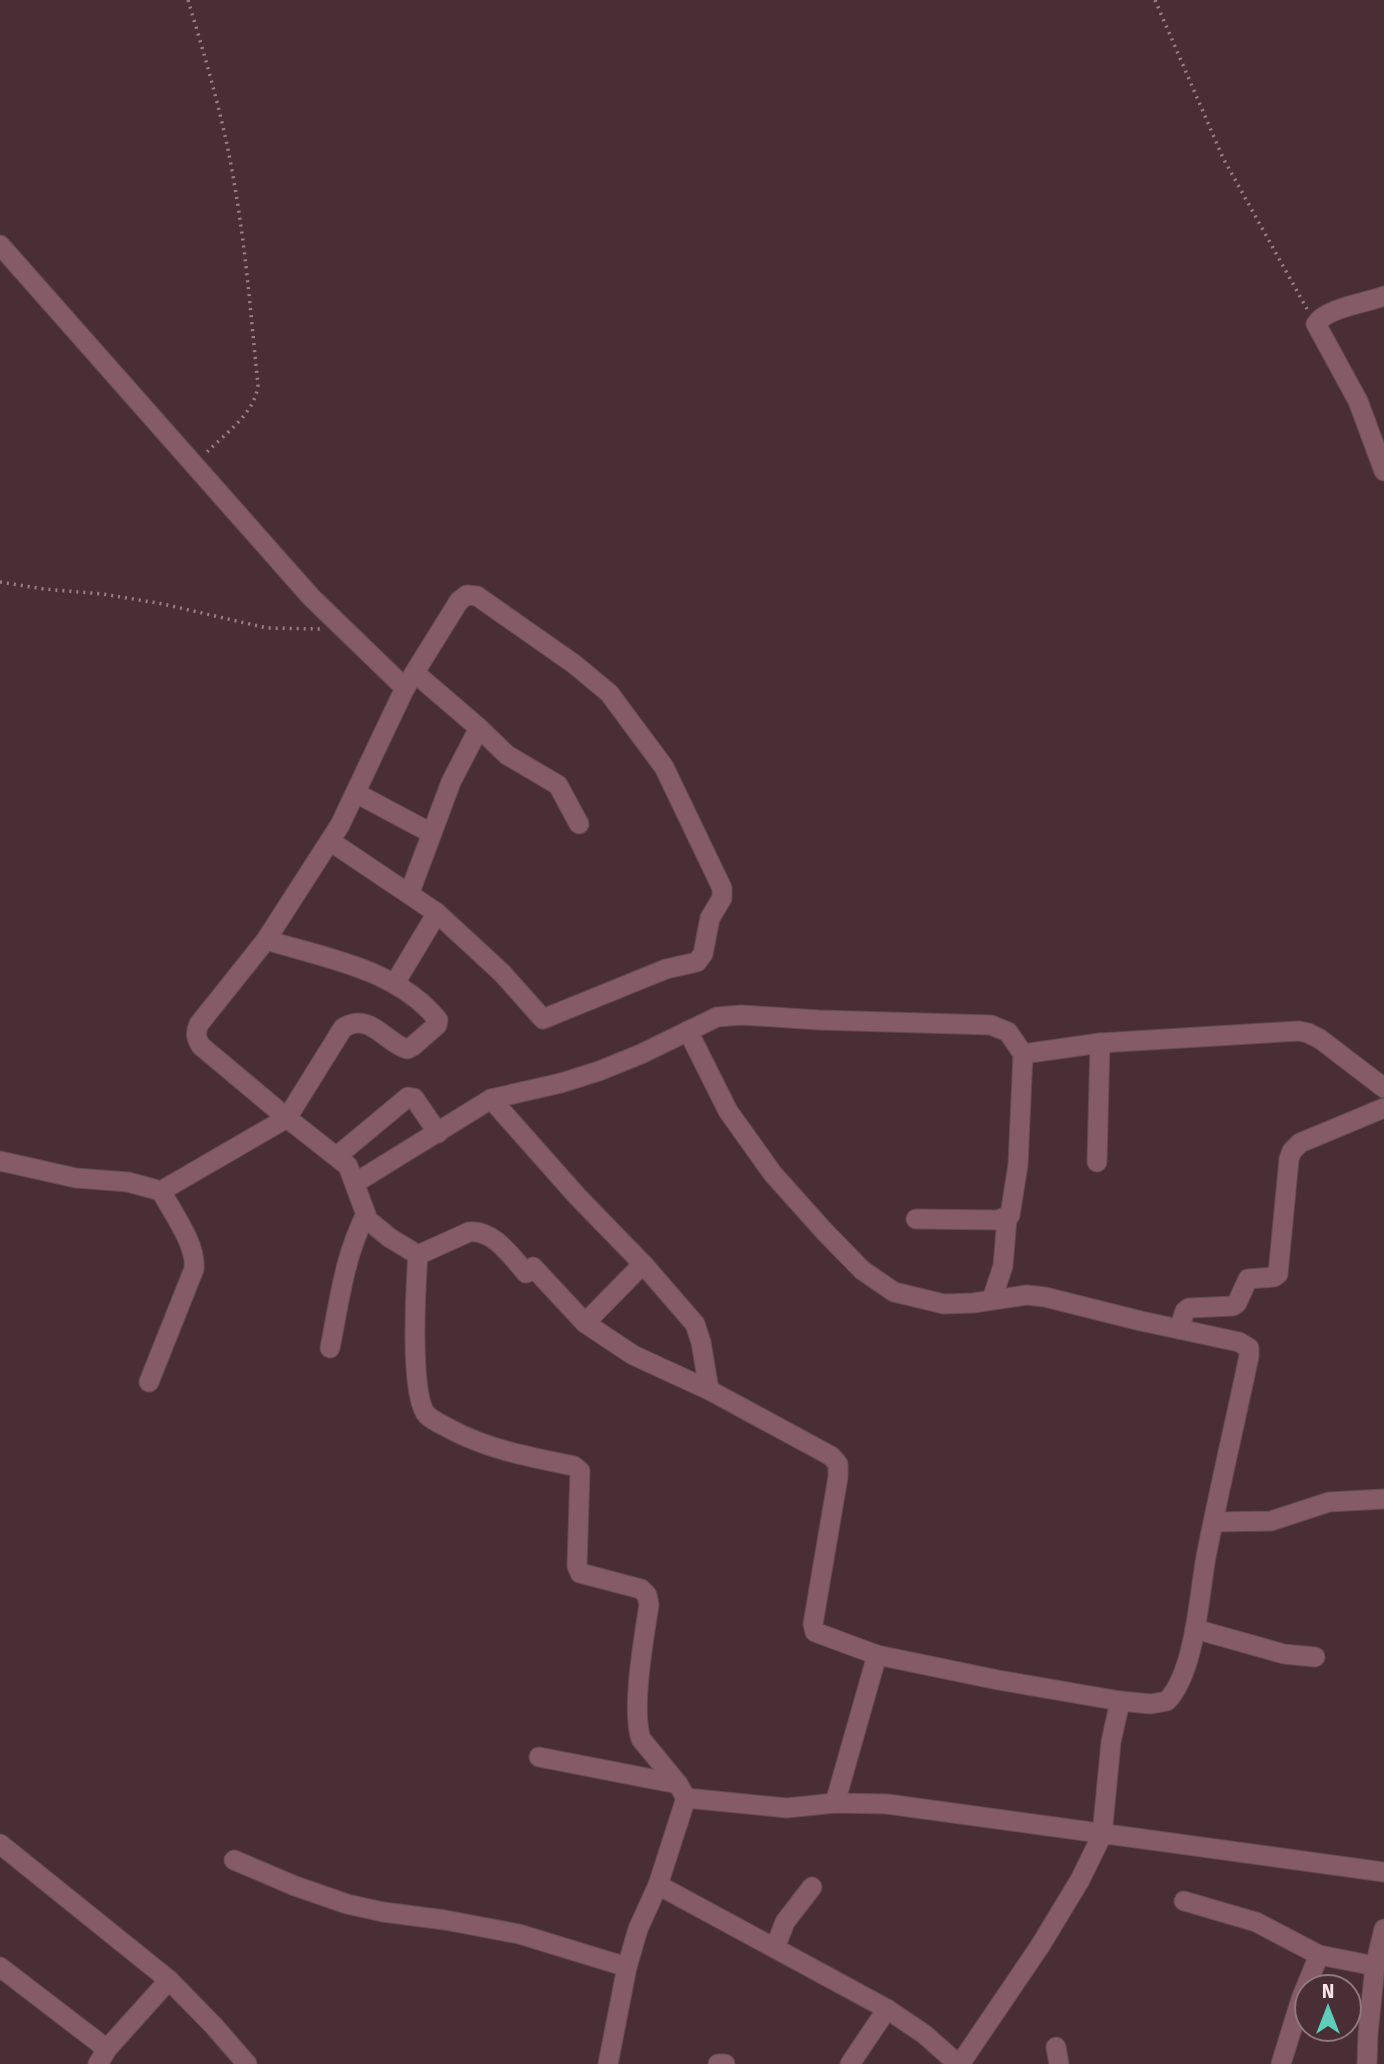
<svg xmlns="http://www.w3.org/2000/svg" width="1384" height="2064" font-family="'Fira Sans',sans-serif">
<rect width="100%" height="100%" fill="#492e36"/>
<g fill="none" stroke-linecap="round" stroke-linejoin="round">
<g stroke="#654b53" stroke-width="21">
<g id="minor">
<path d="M0 245 311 597 405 688 340 825 266 940 199 1024C195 1033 196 1038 201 1046L287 1118 161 1191 128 1182 76 1178 0 1161"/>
<path d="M1384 296C1366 303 1326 308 1316 324L1358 401 1384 471"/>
<polyline points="405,688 459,601 467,595 477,596 574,664 609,693 664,767 722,888 722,898 710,918 703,954 697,962 666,969 543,1019 502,973 437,913"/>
<polyline points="479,728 507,755 558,785 579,824"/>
<polyline points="356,793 431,833"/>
<polyline points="330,841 437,913 395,983"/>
<polyline points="410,892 451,782 479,728 415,673"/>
<path d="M266 940C325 958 397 969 438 1020L437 1025 413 1046 407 1049C384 1042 370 1011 343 1028L287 1118 348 1166 368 1220 390 1238 418 1255 469 1232C493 1229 512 1257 526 1273L533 1267 585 1323 643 1264 577 1196 491 1099 355 1183"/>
<path d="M688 1031 728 1111 773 1174 825 1232 862 1270 894 1292 944 1304 973 1303 1027 1295 1045 1297 1141 1321 1239 1342 1249 1348V1356C1235 1423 1219 1490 1206 1557 1199 1596 1195 1672 1167 1701L1151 1704 1120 1701 1111 1742 1102 1835 1080 1880 1040 1946 960 2064"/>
<polyline points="1023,1054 1100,1043 1299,1031 1308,1033 1320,1039 1384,1088"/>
<polyline points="491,1099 561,1083 599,1071 641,1054 717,1017 741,1015 819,1020 991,1025 1008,1032 1023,1054 1018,1165 1010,1215 998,1220 916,1219"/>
<polyline points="337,1156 408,1097 414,1098 438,1133"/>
<polyline points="1097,1162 1100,1043"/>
<path d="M418 1255C416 1282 409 1398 427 1415 433 1421 443 1425 450 1429 489 1450 531 1457 574 1466L580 1471 577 1566 580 1573 641 1589 647 1595 649 1605C644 1637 631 1710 641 1739L678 1784 686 1798"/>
<polyline points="643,1264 695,1324 701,1342 709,1390 831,1456 838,1464 838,1477 813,1624 815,1632 877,1655 998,1680 1120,1701"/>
<polyline points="992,1299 1003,1266 1007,1218"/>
<polyline points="585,1323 633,1355 709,1390"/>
<polyline points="1179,1329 1185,1311 1189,1308 1233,1306 1237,1303 1248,1279 1274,1277 1278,1274 1289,1159 1292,1151 1300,1143 1384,1108"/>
<path d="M330 1348C339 1303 344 1258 365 1216"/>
<path d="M149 1382 194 1269C197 1245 172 1212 161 1191"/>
<polyline points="1214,1522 1271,1521 1329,1502 1384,1499"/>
<polyline points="1195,1629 1284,1654 1315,1657"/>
<polyline points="539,1757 678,1784"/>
<polyline points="835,1803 877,1655"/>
<polyline points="0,1844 169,1980 213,2025 247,2064"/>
<polyline points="234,1860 295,1886 347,1904 383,1912 445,1920 519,1934 627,1967"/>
<polyline points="658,1885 887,2009 924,2034 958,2064"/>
<polyline points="1184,1901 1256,1922 1319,1955 1375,1966"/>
<polyline points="775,1948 785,1922 812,1887"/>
<polyline points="0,1967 107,2049"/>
<polyline points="1056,2047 1059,2064"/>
<polyline points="98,2064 107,2049 169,1980"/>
<polyline points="608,2064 627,1967 638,1929 658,1885 686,1798 787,1808 835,1803 887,1804 1384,1872"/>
<polyline points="718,2064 725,2064"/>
<polyline points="850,2064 887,2009"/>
<polyline points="1281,2064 1301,1999 1319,1955"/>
<polyline points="1367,2064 1368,2034 1375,1966 1384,1929"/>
</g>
</g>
<g stroke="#978087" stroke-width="3.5" stroke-dasharray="2 5" stroke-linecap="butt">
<path d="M188 0C206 60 224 121 234 182 246 249 251 318 258 385 255 413 226 433 207 452"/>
<polyline points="1155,0 1223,158 1307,309"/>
<polyline points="0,582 44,589 103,594 163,604 267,628 320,629"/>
</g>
<use href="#minor" stroke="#855b67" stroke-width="19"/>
</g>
<g transform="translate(1328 2008)"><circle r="33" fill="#492e36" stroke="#8f787e" stroke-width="2"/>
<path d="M0-5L12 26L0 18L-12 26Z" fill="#5cceba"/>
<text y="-10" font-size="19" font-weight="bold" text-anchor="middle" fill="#f8e6ea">N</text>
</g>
</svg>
